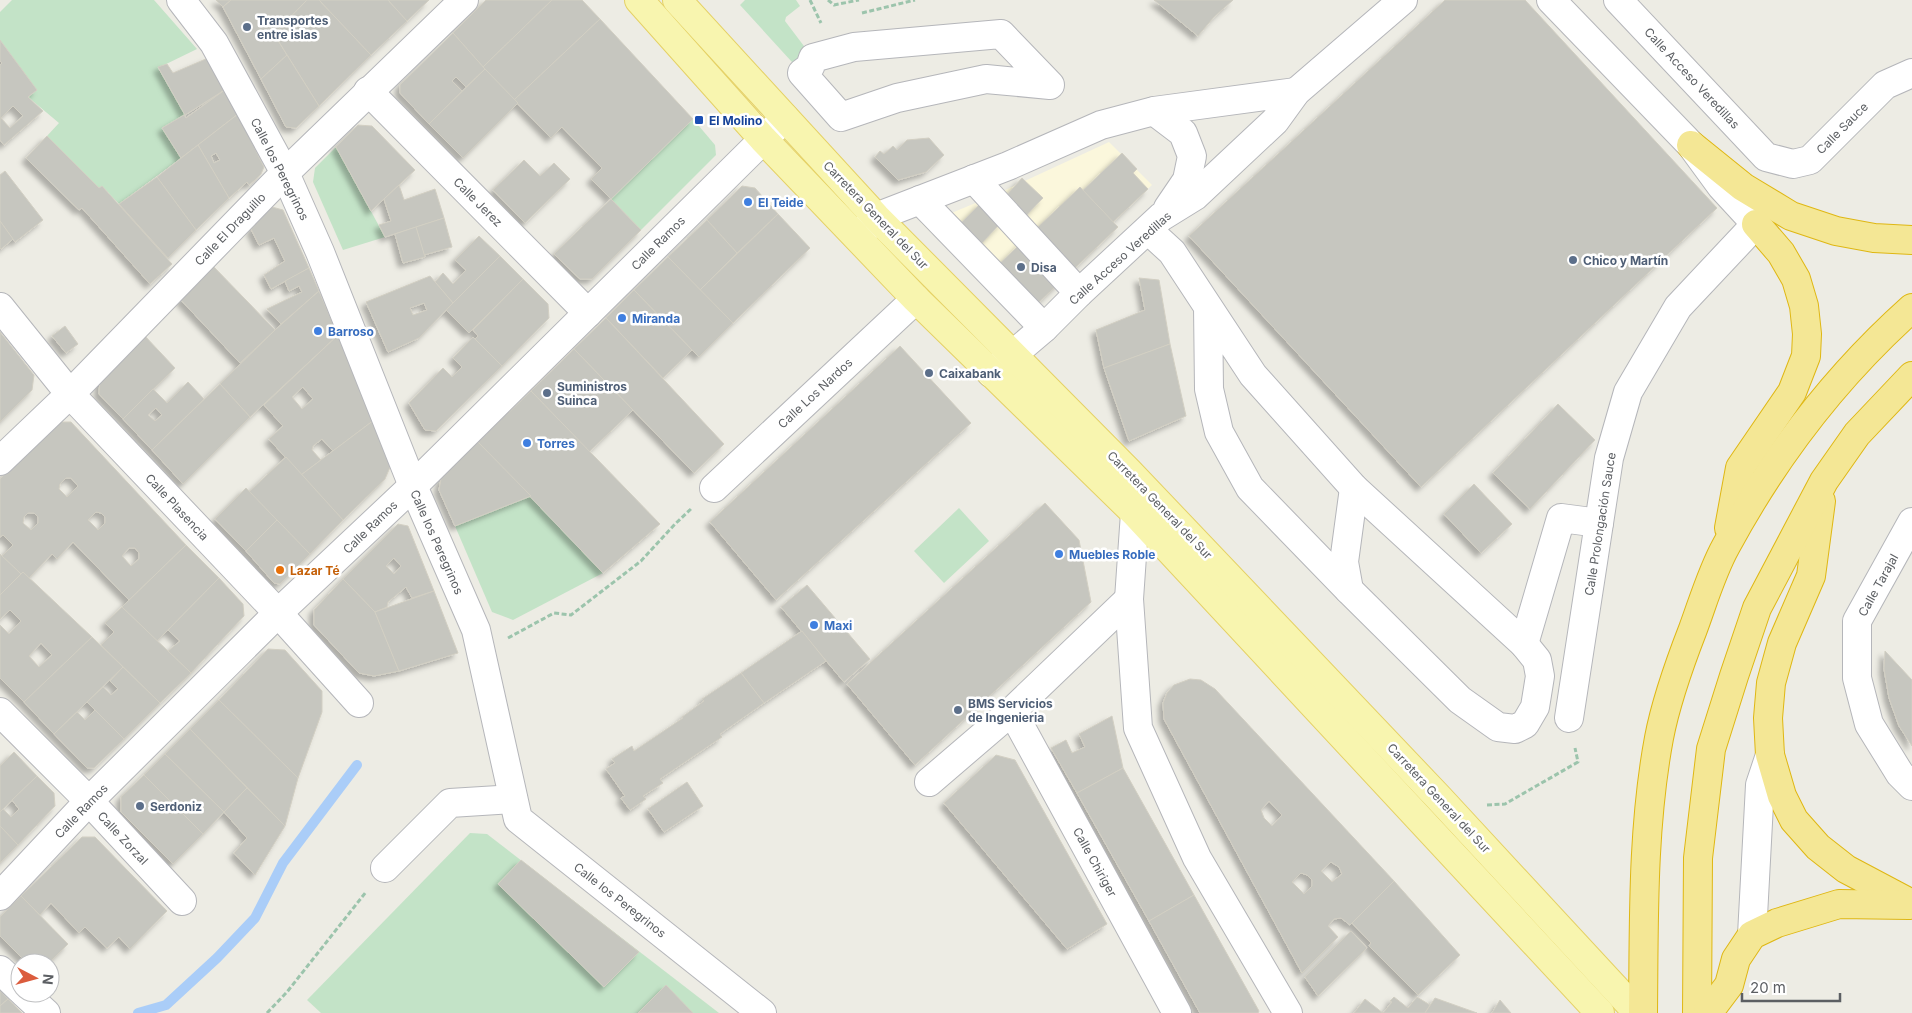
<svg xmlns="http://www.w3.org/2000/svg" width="1912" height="1013" font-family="Inter,sans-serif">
<defs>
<filter id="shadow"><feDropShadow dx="-4.5" dy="4.5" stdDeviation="2.5" flood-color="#0004"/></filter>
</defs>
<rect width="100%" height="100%" fill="#edece4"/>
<polygon fill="#fbf7dc" points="1109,142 1152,185 1113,222 1020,319 921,223 937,219 990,197"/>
<g fill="#c3e3c7">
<polygon points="12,0 154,0 197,49 158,68 185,115 162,128 181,158 119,204 102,186 99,188 47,136 59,123 28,97 36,90 0,40 0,12"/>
<polygon points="745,0 796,0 800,6 786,17 785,21 813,58 802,73 740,5"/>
<polygon points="693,119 715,145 716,155 641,230 611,199"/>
<polygon points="336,147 385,237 343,250 313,182 315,168"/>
<polygon points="531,496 603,573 513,620 492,612 455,526"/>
<polygon points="959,508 989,541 944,583 914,551"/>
<polygon points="470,833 487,834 719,1013 321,1013 307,1000"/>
</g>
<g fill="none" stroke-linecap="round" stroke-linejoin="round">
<polyline stroke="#aacdf8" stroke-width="10" points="138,1013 166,1005 217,958 255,918 283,863 357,765"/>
</g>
<g fill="#c6c6bf" stroke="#d2cfc3" fill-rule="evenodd" filter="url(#shadow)">
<polygon points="216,0 231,0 223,7"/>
<polygon points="231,0 307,0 274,34 287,55 261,79 223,7"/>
<polygon points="307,0 319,0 371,55 319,106 274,34"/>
<polygon points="319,0 388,0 407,21 371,55"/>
<polygon points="388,0 429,0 407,21"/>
<polygon points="486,0 552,0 483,67 453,33"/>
<polygon points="552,0 582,0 600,19 514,100 483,67"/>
<polygon points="1154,0 1233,0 1214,17 1198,36"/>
<polygon points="1445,0 1525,0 1717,208 1421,487 1189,236"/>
<polygon points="600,19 693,119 611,199 591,179 602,168 562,127 551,138 514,100"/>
<polygon points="453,33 485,69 466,87 456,77 452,81 462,91 429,124 400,93 400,85"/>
<path d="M0 40 37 90 28 97 43 111 4 145 0 140V65L2 63 0 61ZM13 106 23 116 10 128 1 118Z"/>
<polygon points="287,55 319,106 296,128 286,127 261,79"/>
<polygon points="208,58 226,89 185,115 158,67 167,64 173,73"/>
<polygon points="485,69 518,103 463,158 429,124"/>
<polygon points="226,89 238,114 181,158 162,128 184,115 186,118"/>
<path d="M238 114 264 167 261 174 255 180 249 185 247 182 229 198 198 145ZM216 153 220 160 214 163 211 156Z"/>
<polygon points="358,125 372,126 415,170 371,211 336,147"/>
<polygon points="47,136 99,188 102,186 172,264 150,284 82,208 79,210 26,158"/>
<polygon points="929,138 944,155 926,172 898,180 875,157 880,151 884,154 893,146 897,150 907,140"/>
<polygon points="198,145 229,198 196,230 157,177"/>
<polygon points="1122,153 1137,169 1133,173 1148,189 1109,226 1079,194"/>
<polygon points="524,160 540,176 554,163 570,179 525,223 493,190"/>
<polygon points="5,171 43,220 15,242 0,221 0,175"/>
<polygon points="157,177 196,230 168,258 119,204"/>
<polygon points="1022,178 1043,198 1023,219 1003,199"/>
<polygon points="399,185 404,200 435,189 444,218 385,237 379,225 391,221 384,199"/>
<polygon points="742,186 755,188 778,214 737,253 707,220"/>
<polygon points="1080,187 1118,227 1034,307 996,267"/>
<polygon points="611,199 641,230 592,279 580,279 554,254"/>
<polygon points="982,202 1002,222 982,243 961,223"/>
<polygon points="272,207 283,210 309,268 271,289 264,275 285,261 274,238 259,245 251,229"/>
<polygon points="778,214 810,248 733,323 700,290"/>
<polygon points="444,218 452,247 424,255 416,227"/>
<polygon points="707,220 737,253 700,290 668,257"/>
<polygon points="0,221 13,239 1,249 0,248"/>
<polygon points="416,227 425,257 403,263 395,234"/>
<polygon points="479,236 500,256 453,303 435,282 443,273 453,284 466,270 455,260"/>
<polygon points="500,256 523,279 469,333 446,310"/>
<polygon points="668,257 733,323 699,357 634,290"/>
<polygon points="213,266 275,330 240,363 180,299"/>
<polygon points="309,268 319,291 281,324 267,309 302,292 299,286 289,291 285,281"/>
<path d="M430 276 453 303 419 338 388 352 366 302ZM424 303 427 310 413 315 410 308Z"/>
<polygon points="1139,278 1159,280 1170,344 1104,368 1096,330 1145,310"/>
<polygon points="523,279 548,304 549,318 502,366 475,339 478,336 473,330"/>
<polygon points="634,290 692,350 663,378 606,318"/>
<polygon points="319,291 338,335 250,417 220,384 275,330"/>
<polygon points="606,318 724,444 694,473 574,349"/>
<polygon points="65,326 78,344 66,353 52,336"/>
<polygon points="0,332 34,375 32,390 0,422"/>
<polygon points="144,335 175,368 123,419 99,394 100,379"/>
<path d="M338 335 374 420 333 451 322 439 313 446 312 450 321 460 301 475 269 439 283 426 264 405ZM303 387 313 399 302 409 292 397Z"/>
<polygon points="473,337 502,366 436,431 425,430 409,403 443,368 452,377 462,367 453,358"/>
<polygon points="1170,344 1186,416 1129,441 1104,368"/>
<polygon points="900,346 971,423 776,600 710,522"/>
<polygon points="574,349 633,410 589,452 531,391"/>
<path d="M188 382 204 399 152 450 123 419 153 389 167 403ZM156 408 162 415 155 421 148 415Z"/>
<polygon points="220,384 250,417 183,484 152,450"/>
<polygon points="531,391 660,524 603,573 478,442"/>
<polygon points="1558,404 1595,440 1530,509 1493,473"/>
<polygon points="374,420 391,465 385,479 343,520 301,475"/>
<path d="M58 422H71L186 545 129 600 73 542 57 559 52 554 29 578 23 572 21 574 2 556 13 545 3 535 0 537V479ZM66 478H71L78 486 67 497 59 489 60 484ZM96 512 101 513 105 517V523L98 530 88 520ZM28 513H34L38 517V523L31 530 23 523 24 517ZM129 548H135L139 553V559L131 566 122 556Z"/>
<polygon points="478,442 531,496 455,526 439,490 441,479"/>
<polygon points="286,457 343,520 310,554 249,492"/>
<polygon points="1474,484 1512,524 1481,553 1444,514"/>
<polygon points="246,488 277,520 246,551 215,519"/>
<polygon points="1045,503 1079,540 1091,602 915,765 847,684"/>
<polygon points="277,520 310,554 280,584 274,583 246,551"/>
<path d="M398 524 408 526 434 591 412 598 406 587 388 602 387 607 375 612 343 579ZM394 558 401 566 394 574 386 566Z"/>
<polygon points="186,545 219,578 157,641 122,607"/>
<polygon points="0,554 21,574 0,595"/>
<path d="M23 572 92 637 24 702 0 678V625L9 634 21 621 10 610 0 619V595ZM41 643 52 655 39 667 29 656Z"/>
<polygon points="219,578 243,604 244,616 191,673 168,651 180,641 168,630"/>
<polygon points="343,579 375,612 399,671 374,676 359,673 314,625 314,610"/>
<polygon points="807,585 870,659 844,682 781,607"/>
<polygon points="434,591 458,653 399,671 375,612"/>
<polygon points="122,607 191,673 160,703 101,645 114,632 105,623"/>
<polygon points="802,631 826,661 764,703 741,673"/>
<polygon points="92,637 123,667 54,734 24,702"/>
<polygon points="268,649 285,650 322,691 322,712 298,778 219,700"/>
<polygon points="1885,651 1912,680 1912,746 1899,726 1889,698 1884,669"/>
<polygon points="123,667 160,703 124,739 87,702 103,687 111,695 118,689 110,681"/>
<polygon points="741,673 764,703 720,734 722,737 660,779 663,783 643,796 646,799 630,810 621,798 625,796 606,769 615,763 612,759 632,746 634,751 683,718 682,717 704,701 702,699"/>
<path d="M1190 679 1201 680 1215 689 1394 881 1350 925 1341 918 1334 919 1328 926 1338 937 1302 973 1164 719 1163 703 1167 693 1174 685ZM1269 801 1282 815 1272 826 1264 818 1261 810ZM1331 862 1339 867 1342 874 1332 882 1321 871ZM1301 873 1307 875 1312 880V886L1304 894 1292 882Z"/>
<polygon points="219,700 298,778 285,826 190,729"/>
<polygon points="95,710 124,739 94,768 87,768 54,734 77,712 85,720"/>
<polygon points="1112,716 1123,768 1077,793 1051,748 1066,740 1072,753 1085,747 1079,734"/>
<polygon points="190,729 247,788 224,812 165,754"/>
<polygon points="14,752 37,776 0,812 0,766"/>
<polygon points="165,754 224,812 203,834 144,775"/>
<polygon points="996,755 1015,760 1107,924 1067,949 944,803"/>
<polygon points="1123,768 1194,895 1149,921 1077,793"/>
<polygon points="144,775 203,834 173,864 121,812 121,797"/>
<polygon points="37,776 54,793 55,806 18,845 0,826 0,812 3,809 11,817 19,809 12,800"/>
<polygon points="687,782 703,806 664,832 648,809"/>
<polygon points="247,788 285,826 255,875 234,853 247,838 224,812"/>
<polygon points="0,826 18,845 0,863"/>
<polygon points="82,837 95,837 167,911 130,949 119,937 107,948 85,927 79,933 51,903 40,915 21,896"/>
<polygon points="521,860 639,952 604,987 498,884"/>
<polygon points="1394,881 1460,955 1418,995 1369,946 1371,943 1352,923"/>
<polygon points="1194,895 1259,1011 1258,1013 1200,1013 1149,921"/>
<polygon points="21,896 68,944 49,963 27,963 0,936 0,917"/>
<polygon points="1351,931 1367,948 1318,996 1305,977"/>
<polygon points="666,985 693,1013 638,1013"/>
<polygon points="0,990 8,999 0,1006"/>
<polygon points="1394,997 1408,1008 1417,997 1430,1005 1425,1013 1383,1013 1392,1002 1390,1001"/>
<polygon points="1435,998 1477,1013 1425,1013"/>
<polygon points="8,999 22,1013 0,1013 0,1006"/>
<polygon points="1365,999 1383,1013 1354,1013"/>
<polygon points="1500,1000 1511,1013 1492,1013"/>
</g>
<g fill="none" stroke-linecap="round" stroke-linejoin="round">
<g stroke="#b5b6ba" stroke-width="30">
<g id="minor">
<polyline points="181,0 214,43 285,173 320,252 413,486 476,630 518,819 762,1013"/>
<polyline points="1551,0 1691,145 1721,186 1756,224 1678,307 1628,392 1609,458 1569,718"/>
<polyline points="1618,0 1766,157 1793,164 1810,160 1885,85 1912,73"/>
<polygon points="1001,34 1050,85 986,79 897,98 841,117 802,73 810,67 813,58 854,47"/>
<polyline points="368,91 588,313"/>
<polyline points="1154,111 1183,133 1192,156 1187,180 1168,208"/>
<polyline points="974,179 1079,293"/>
<polyline points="920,200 1044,328"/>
<polyline points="1148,230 1172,252 1253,375 1354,488 1524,644 1537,660 1540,676 1535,707 1525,724 1515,729 1498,727 1460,700 1349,590 1250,488 1219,432 1209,389 1208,307"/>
<polyline points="861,234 876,217 1008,166 1101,125 1154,111 1296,92"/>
<polyline points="0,307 70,394 278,613 359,703"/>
<polyline points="991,373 1044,328 1079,293 1161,217 1195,196 1275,121 1296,92 1403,0"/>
<polyline points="0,461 70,394 285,173 464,0"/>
<polyline points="714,488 916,299"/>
<polyline points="1135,513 1129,599 1138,728 1197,858 1288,1013"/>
<polyline points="1912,522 1857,621 1857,678 1869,724 1900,774 1912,786"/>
<polyline points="1349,590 1344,562 1354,488"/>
<polyline points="1524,644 1561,518 1599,523"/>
<polyline points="1012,711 1177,1013"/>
<polyline points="0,712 89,801 182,901"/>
<polyline points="929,782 1012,711 1129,599"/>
<polyline points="385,868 450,803 513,799"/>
<polyline points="0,896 89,801 278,613 413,486 785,118"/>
<polyline points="1752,935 1760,785 1770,755"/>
<polyline points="0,970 20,989"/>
<polyline points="24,993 46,1013"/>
</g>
</g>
<g stroke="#e5d165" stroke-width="30">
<g id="major">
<polyline points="639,0 763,139 916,299 1135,513 1600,1013"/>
<polyline points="677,0 876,217 1129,472 1439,798 1638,1013"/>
</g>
</g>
<g stroke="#dfb713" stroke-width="30">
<g id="highway">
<polyline points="1691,145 1743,187 1791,216 1836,231 1874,238 1912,240"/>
<polyline points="1821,501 1811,576 1782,643 1771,683 1768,718 1770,755 1782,796 1794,820 1818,847 1846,869 1912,904"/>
<polyline points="1729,528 1740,468 1792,392 1806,356 1807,334 1804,306 1796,279 1781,253 1756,224"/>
<path d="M1643 1013C1644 922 1642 829 1659 738 1666 701 1679 665 1693 629 1703 602 1712 571 1726 546 1774 457 1837 375 1912 308"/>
<polyline points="1697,1013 1698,858 1711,749 1734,676 1757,608 1824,481 1857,434 1912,376"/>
<polyline points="1708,1013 1729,985 1736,959 1752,935 1777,923 1839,904 1909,905"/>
</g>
</g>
<g stroke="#9cc4ac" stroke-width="3" stroke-dasharray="5 2.5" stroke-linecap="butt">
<polyline points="810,0 821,23"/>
<polyline points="828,0 834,5 859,0"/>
<polyline points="862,13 915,0"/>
<polyline points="508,638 554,613 571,615 641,561 675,524 692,508"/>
<polyline points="1487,805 1505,804 1578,762 1575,748"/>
<polyline points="267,1013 287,992 366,892"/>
</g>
<use href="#minor" stroke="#fff" stroke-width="28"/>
<use href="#major" stroke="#f8f5af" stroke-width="28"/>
<use href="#highway" stroke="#f4e795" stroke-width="28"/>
</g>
<g fill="#5c6f8a" stroke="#fff" stroke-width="2">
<circle cx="247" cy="27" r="5"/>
<circle cx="1573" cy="260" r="5"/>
<circle cx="1021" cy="267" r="5"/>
<circle cx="929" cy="373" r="5"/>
<circle cx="547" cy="393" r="5"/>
<circle cx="958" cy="710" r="5"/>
<circle cx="140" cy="806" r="5"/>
</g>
<rect fill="#1a4fb4" stroke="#fff" stroke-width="2" x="694" y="115" width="10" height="10" rx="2.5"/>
<g fill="#3f7fe0" stroke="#fff" stroke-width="2">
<circle cx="748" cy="202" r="5"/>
<circle cx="622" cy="318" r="5"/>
<circle cx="318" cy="331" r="5"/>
<circle cx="527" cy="443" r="5"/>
<circle cx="1059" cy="554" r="5"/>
<circle cx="814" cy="625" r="5"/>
</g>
<circle fill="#e8710a" stroke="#fff" stroke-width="2" cx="280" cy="570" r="5"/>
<g text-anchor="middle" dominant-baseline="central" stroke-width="5" stroke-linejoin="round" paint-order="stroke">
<g font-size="12" font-weight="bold" fill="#4e5e75" stroke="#fff" text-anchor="start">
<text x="257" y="20">Transportes<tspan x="257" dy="14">entre islas</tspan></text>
<text x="1583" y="260">Chico y Martín</text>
<text x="1031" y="267">Disa</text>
<text x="939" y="373">Caixabank</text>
<text x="557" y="386">Suministros<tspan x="557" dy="14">Suinca</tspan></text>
<text x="968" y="703">BMS Servicios<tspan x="968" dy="14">de Ingenieria</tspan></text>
<text x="150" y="806">Serdoniz</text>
</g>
<g font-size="12" fill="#5c5f63" stroke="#fff">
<text transform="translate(1692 78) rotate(47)">Calle Acceso Veredillas</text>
<text transform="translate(1842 128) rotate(-45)">Calle Sauce</text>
<text transform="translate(280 169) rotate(63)">Calle los Peregrinos</text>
<text transform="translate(478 202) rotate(45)">Calle Jerez</text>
<text transform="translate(876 215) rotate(46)">Carretera General del Sur</text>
<text transform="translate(230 229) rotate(-46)">Calle El Draguillo</text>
<text transform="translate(658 243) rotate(-45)">Calle Ramos</text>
<text transform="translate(1120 258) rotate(-42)">Calle Acceso Veredillas</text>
<text transform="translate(815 393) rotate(-43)">Calle Los Nardos</text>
<text transform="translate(1160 505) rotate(46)">Carretera General del Sur</text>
<text transform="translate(177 507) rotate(47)">Calle Plasencia</text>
<text transform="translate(1600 524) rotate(-81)">Calle Prolongación Sauce</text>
<text transform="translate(370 527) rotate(-44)">Calle Ramos</text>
<text transform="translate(437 542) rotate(66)">Calle los Peregrinos</text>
<text transform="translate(1878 585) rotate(-61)">Calle Tarajal</text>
<text transform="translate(1439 798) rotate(47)">Carretera General del Sur</text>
<text transform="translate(81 811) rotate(-46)">Calle Ramos</text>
<text transform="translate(123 838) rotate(47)">Calle Zorzal</text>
<text transform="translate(1095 862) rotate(61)">Calle Chiriger</text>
<text transform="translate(620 900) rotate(38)">Calle los Peregrinos</text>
</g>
<g font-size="12" font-weight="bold" fill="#164399" stroke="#fff" text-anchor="start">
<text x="709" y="120">El Molino</text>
</g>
<g font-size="12" font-weight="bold" fill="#366cbe" stroke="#fff" text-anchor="start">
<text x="758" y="202">El Teide</text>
<text x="632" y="318">Miranda</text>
<text x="328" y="331">Barroso</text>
<text x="537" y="443">Torres</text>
<text x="1069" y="554">Muebles Roble</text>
<text x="824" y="625">Maxi</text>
</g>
<g font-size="12" font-weight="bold" fill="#c56008" stroke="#fff" text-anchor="start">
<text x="290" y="570">Lazar Té</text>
</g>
</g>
<g transform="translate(35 978) rotate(96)"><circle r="24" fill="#ffffff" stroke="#bebfc1"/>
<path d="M0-4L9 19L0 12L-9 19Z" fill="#db5c3d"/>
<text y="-8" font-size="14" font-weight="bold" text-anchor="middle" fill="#5c5f63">N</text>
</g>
<path d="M1742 993v8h98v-8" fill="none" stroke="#5c5f63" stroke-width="2.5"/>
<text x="1750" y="993" font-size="15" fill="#5c5f63" stroke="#ffffff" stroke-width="4" paint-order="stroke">20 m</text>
</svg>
